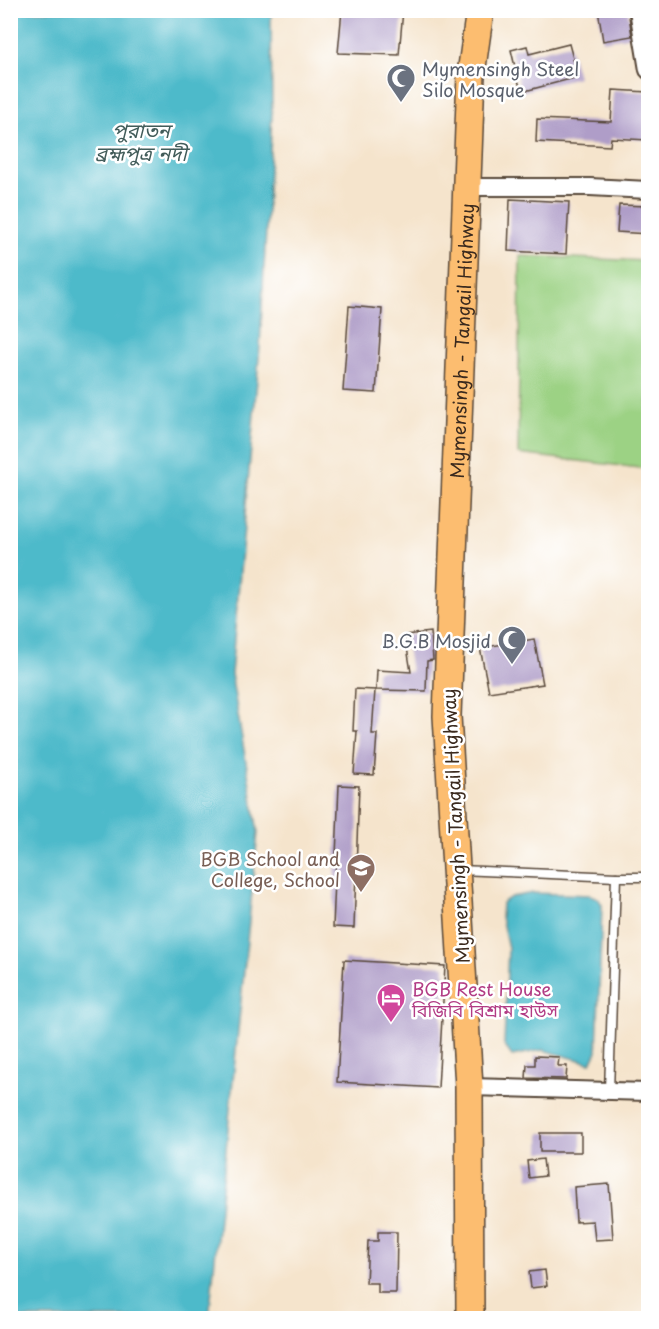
<svg xmlns="http://www.w3.org/2000/svg" width="659" height="1329" font-family="'Playpen Sans','Noto Sans Bengali',sans-serif">
<rect width="100%" height="100%" fill="#fff"/>
<filter id="ink" filterUnits="userSpaceOnUse"><feTurbulence type="fractalNoise" baseFrequency=".0167" numOctaves="2"/><feDisplacementMap in="SourceGraphic" scale="12" xChannelSelector="R" yChannelSelector="G"/><feConvolveMatrix kernelMatrix="1 2 1 2 8 2 1 2 1" color-interpolation-filters="sRGB"/></filter>
<filter id="wash" filterUnits="userSpaceOnUse"><feTurbulence type="fractalNoise" baseFrequency=".008" numOctaves="4" result="noise"/><feDisplacementMap in="SourceGraphic" scale="24" xChannelSelector="R" yChannelSelector="G"/><feGaussianBlur stdDeviation="1.35" result="paint"/><feColorMatrix in="noise" values="0 0 0 0 0 0 0 0 0 0 0 0 0 0 0 0 0 1.4 0 .05"/><feComposite in="paint" operator="in"/></filter>
<g filter="url(#wash)">
<rect width="100%" height="100%" fill="#f5e4cc"/>
<polygon fill="#9cd284" stroke="#6c7e51" stroke-width="1.5" points="520,256 648,261 648,469 518,454"/>
<g fill="#4ebaca" stroke="#447274" stroke-width="1.5">
<polygon points="10,11 271,11 272,114 260,346 231,674 258,832 209,1318 11,1318"/>
<polygon points="533,893 590,895 598,898 602,905 597,1051 591,1063 543,1050 512,1056 504,1045 508,948 501,917 502,903 511,897"/>
</g>
<g id="blocks">
<g fill="#af9dc8">
<polygon points="342,10 403,10 399,55 338,53"/>
<polygon points="598,10 628,10 632,36 603,41"/>
<polygon points="569,44 578,77 521,92 511,50 527,46 529,54"/>
<polygon points="613,90 648,92 648,140 611,138 610,146 536,142 537,119 611,122"/>
<polygon points="510,199 569,202 566,254 508,251"/>
<polygon points="619,205 648,206 648,234 617,232"/>
<polygon points="349,306 382,309 376,393 343,391"/>
<polygon points="431,632 433,660 427,661 426,691 376,690 377,670 411,672 405,635"/>
<polygon points="534,639 543,684 489,692 480,648"/>
<polygon points="355,689 375,690 372,734 377,734 374,775 354,774 357,731 353,731"/>
<polygon points="339,785 359,786 354,928 333,927"/>
<polygon points="344,960 445,966 438,1088 337,1082"/>
<polygon points="535,1056 559,1057 558,1066 567,1066 566,1079 526,1078 527,1065 535,1065"/>
<rect x="540" y="1133" width="41" height="19"/>
<polygon points="543,1159 545,1176 529,1178 527,1161"/>
<polygon points="609,1184 613,1239 595,1240 593,1221 576,1222 574,1187"/>
<polygon points="378,1232 397,1232 396,1293 378,1293 378,1283 366,1283 368,1241 378,1241"/>
<polygon points="545,1270 547,1286 531,1288 529,1272"/>
</g>
</g>
</g>
<g filter="url(#ink)">
<use href="#blocks" fill-opacity="0" stroke="#574638" stroke-width="1.5"/>
<g fill="none" stroke-linecap="round" stroke-linejoin="round">
<g stroke="#574638" stroke-width="11">
<g id="service">
<polyline points="460,870 616,877"/>
<polyline points="609,1091 616,877 648,877"/>
</g>
</g>
<g stroke="#574638" stroke-width="20">
<g id="minor">
<polyline points="638,10 648,70"/>
<polyline points="467,187 590,187 648,190"/>
<polyline points="469,1087 648,1092"/>
</g>
</g>
<g stroke="#574638" stroke-width="30">
<g id="trunk">
<path id="s1" d="M470 1318 469 1087 447 716 471 74 480 10"/>
</g>
</g>
<use href="#service" stroke="#fff" stroke-width="8"/>
<use href="#minor" stroke="#fff" stroke-width="16"/>
<use href="#trunk" stroke="#fcbd6f" stroke-width="27"/>
</g>
</g>
<defs>
<g id="mosque-pin" transform="scale(1.5)"><path d="M0 17L-7.5 6A9.5 9.5 0 1 1 7.5 6Z" fill="#6b7280" stroke="#fff"/><path d="M3.5-4.9A6 6 0 1 0 3.5 4.9A5 5 0 1 1 3.5-4.9Z" fill="#fff"/></g>
<g id="school-pin" transform="scale(1.5)"><path d="M0 17L-7.5 6A9.5 9.5 0 1 1 7.5 6Z" fill="#8d6e63" stroke="#fff"/><path d="M0-5L7-2L0 1L-7-2ZM-4 1L0 2.5L4 1V4Q0 6-4 4Z" fill="#fff"/></g>
<g id="hotel-pin" transform="scale(1.5)"><path d="M0 17L-7.5 6A9.5 9.5 0 1 1 7.5 6Z" fill="#d1479c" stroke="#fff"/><path d="M-6-4.5h1.5V1H6V5H4.5V3h-9V5H-6ZM-4 0a1.8 1.8 0 1 1 3.6 0ZM.5 0V-2.5h3Q6-2.5 6 0Z" fill="#fff"/></g>
</defs>
<g fill-rule="evenodd">
<use href="#mosque-pin" x="401" y="78"/>
<use href="#mosque-pin" x="512" y="640"/>
<use href="#school-pin" x="361" y="868"/>
<use href="#hotel-pin" x="391" y="998"/>
</g>
<g text-anchor="middle" dominant-baseline="central" stroke-width="5" stroke-linejoin="round" paint-order="stroke">
<g font-size="18" fill="#5b616d" stroke="#fff" text-anchor="start">
<text x="422" y="68">Mymensingh Steel<tspan x="422" dy="21">Silo Mosque</tspan></text>
<text x="491" y="640" text-anchor="end">B.G.B Mosjid</text>
</g>
<g font-size="18" fill="#3b2a1e" stroke="#fff">
<text stroke="none"><textPath href="#s1" startOffset="978">Mymensingh - Tangail Highway</textPath></text>
<text transform="translate(455 826) rotate(-93)">Mymensingh - Tangail Highway</text>
</g>
<g font-size="18" fill="#785e54" stroke="#fff" text-anchor="end">
<text x="340" y="858">BGB School and<tspan x="340" dy="21">College, School</tspan></text>
</g>
<g font-size="18" fill="#b23c85" stroke="#fff" text-anchor="start">
<text x="412" y="988">BGB Rest House<tspan x="412" dy="21">বিজিবি বিশ্রাম হাউস</tspan></text>
</g>
<g font-size="20" font-style="italic" fill="#425c5a" stroke="#fff">
<text x="141" y="130">পুরাতন<tspan x="141" dy="23">ব্রহ্মপুত্র নদী</tspan></text>
</g>
</g>
<rect width="659" height="1329" fill="none" stroke="#fff" stroke-width="36"/>
</svg>
